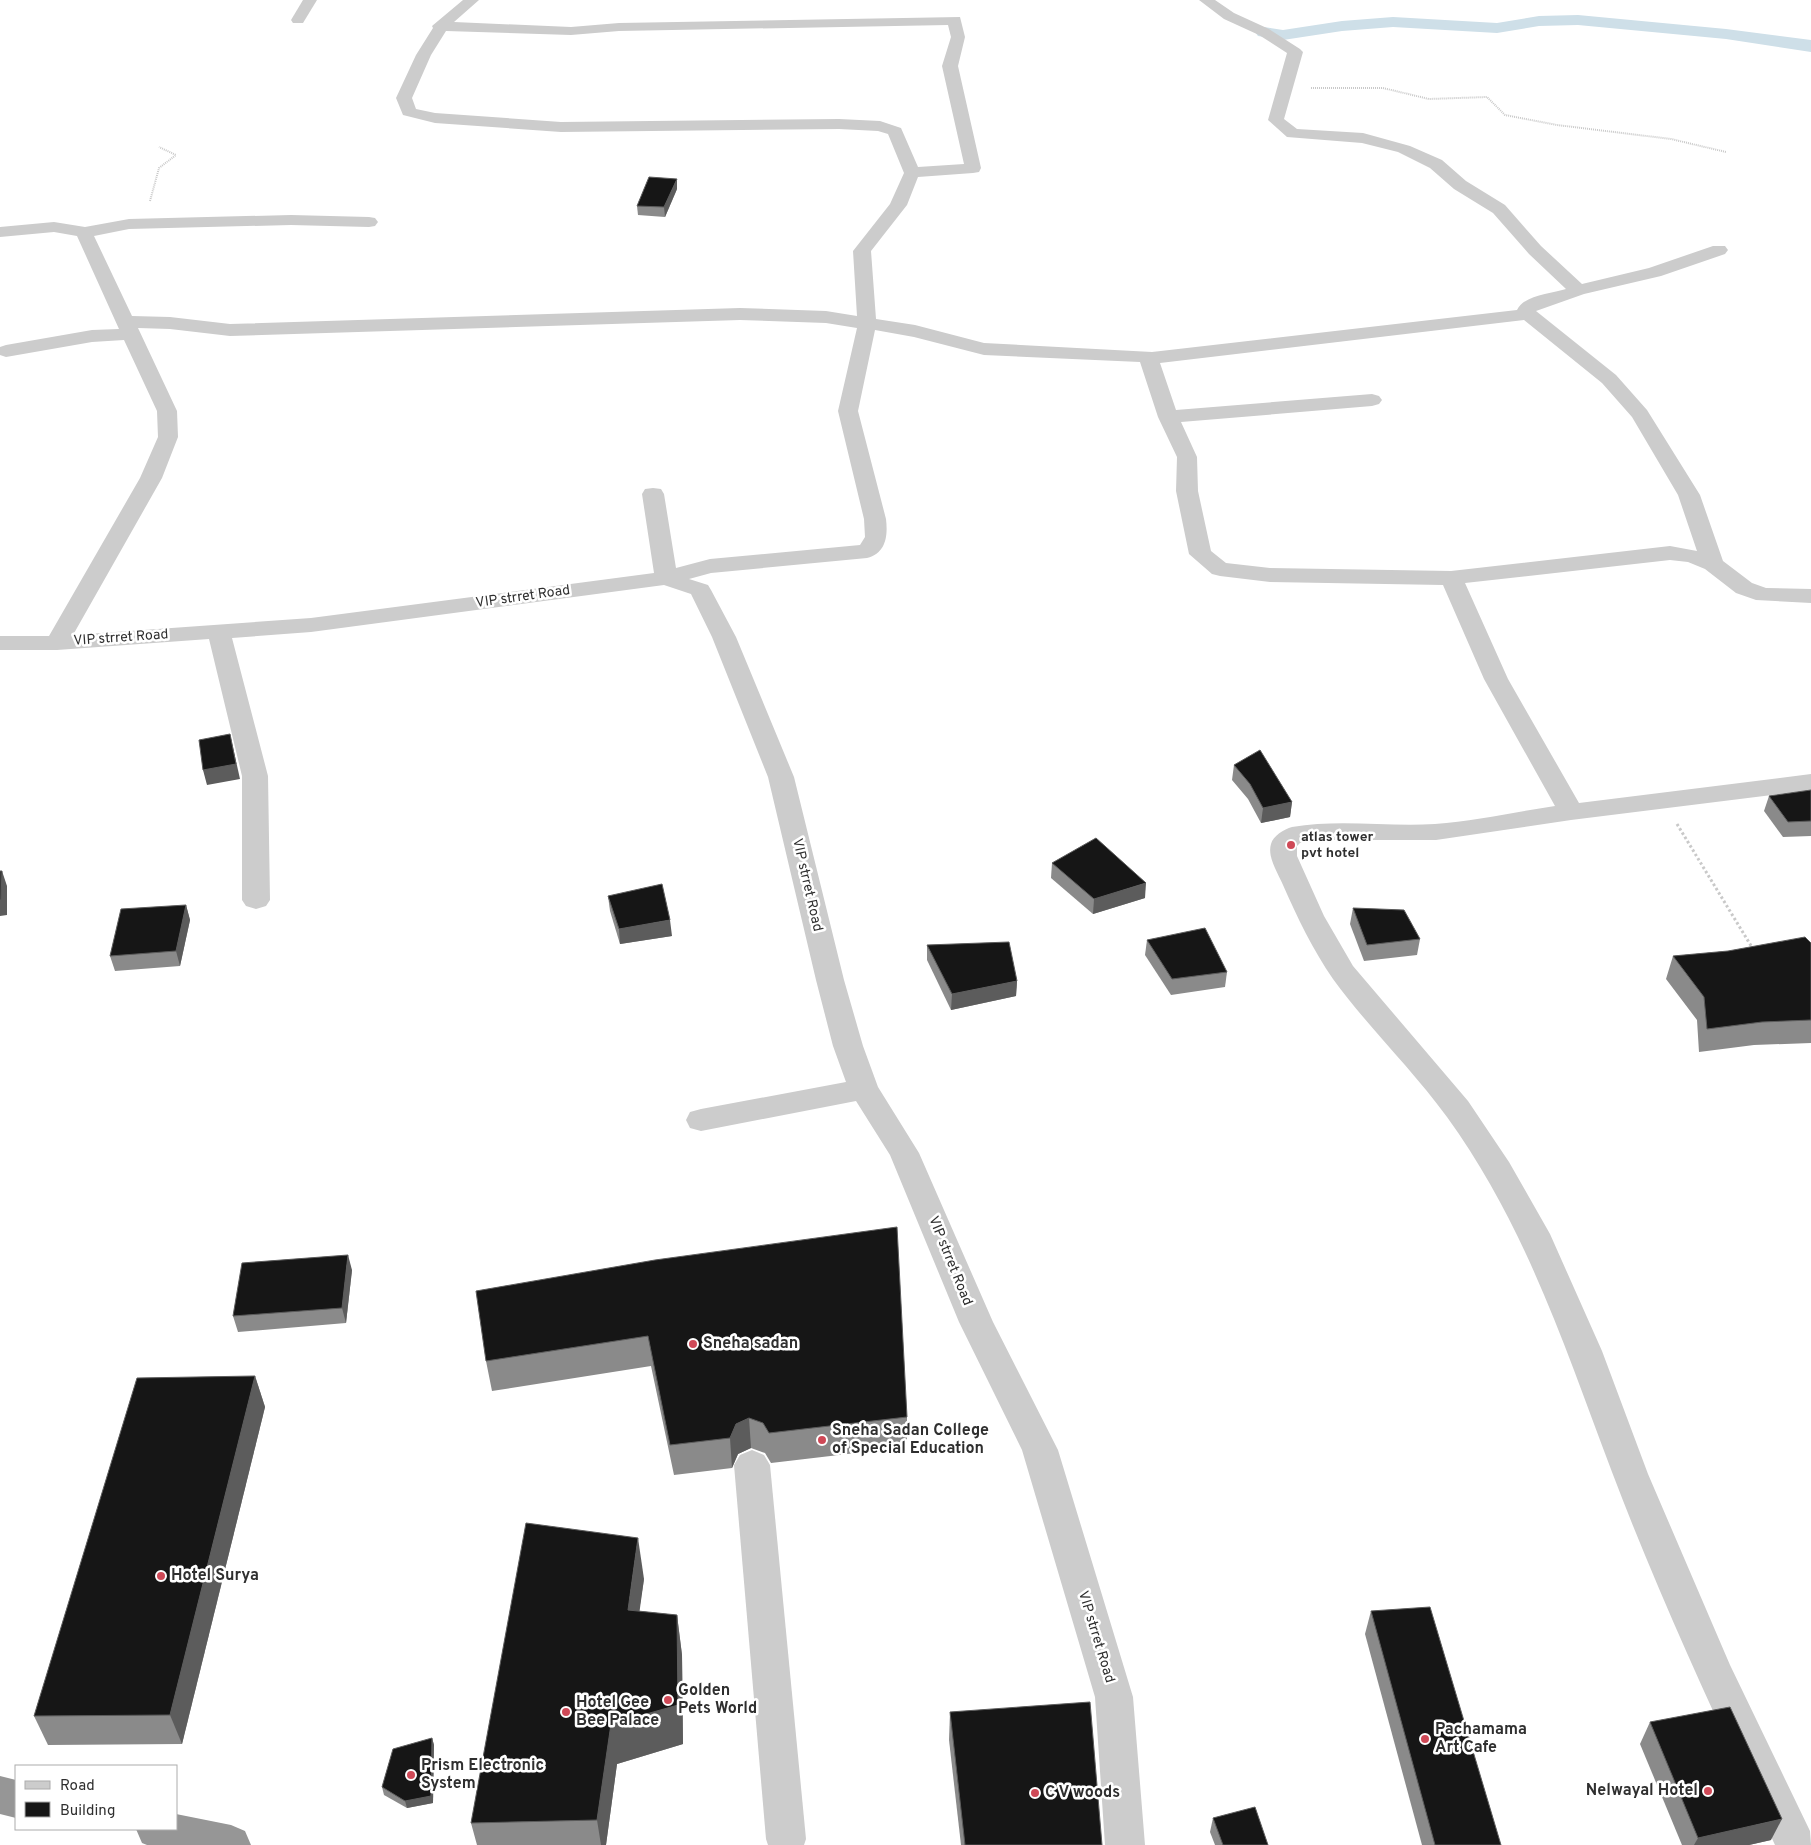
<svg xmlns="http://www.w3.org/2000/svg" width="1811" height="1845" font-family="Overpass,sans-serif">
<rect width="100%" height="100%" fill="#fff"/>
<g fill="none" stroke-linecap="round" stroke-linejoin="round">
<polygon fill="#cedfe8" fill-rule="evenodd" points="1578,15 1726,29 1811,40 1811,52 1726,39 1578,25 1539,26 1497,33 1393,27 1342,31 1283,40 1258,36 1255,32 1258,28 1264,27 1283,30 1342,21 1393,17 1497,23 1539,16"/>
<g stroke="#c9c9c9" stroke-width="2" stroke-dasharray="1 1" stroke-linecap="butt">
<polyline points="1311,88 1383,88 1429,99 1487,97 1505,115 1557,125 1671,139 1726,152"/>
<polyline points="150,201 159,168 176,155 159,147"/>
</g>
<polyline stroke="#c9c9c9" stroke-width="3" stroke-dasharray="2.5 2.5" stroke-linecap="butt" points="1677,824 1753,949"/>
<g fill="#ccc" fill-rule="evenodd">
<polygon points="303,0 317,0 303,23 293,23 291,20"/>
<path d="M463 0H479L454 22 571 27 619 23 960 17 965 37 958 66 981 168 979 172 973 173 918 177 907 205 871 251 876 319 915 325 984 343 1152 352 1517 310C1524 295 1551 294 1566 289L1529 254 1493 213 1454 189 1430 168 1398 152 1362 143 1287 137 1268 120 1287 53 1259 35 1224 19 1199 0H1215L1234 13 1269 29 1300 49 1303 52 1284 119 1297 129 1363 133 1410 146 1442 160 1466 181 1505 205 1541 246 1582 284 1649 268 1713 246H1725L1728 250 1725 254 1661 276 1584 294 1536 311 1616 375 1647 410 1700 495 1723 561 1752 583 1766 588 1811 589V603L1756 600 1736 593 1705 569 1688 562 1670 560 1465 583 1508 679 1579 803 1811 774V790L1571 820 1436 840H1331L1300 843 1297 846V856L1324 916 1353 966 1468 1101 1509 1162 1550 1234 1602 1351 1648 1474 1730 1665 1810 1831 1811 1845H1775C1718 1722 1660 1599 1612 1472 1565 1348 1526 1226 1447 1117 1412 1069 1368 1027 1333 979 1313 950 1297 917 1283 885 1278 873 1267 857 1271 844 1273 836 1284 829 1292 827 1339 819 1388 827 1435 824 1475 821 1515 812 1555 806L1484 679 1443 585 1270 582 1220 576 1212 574 1189 554 1176 491 1177 457 1158 417 1140 362 984 355 914 337 875 330 858 411 886 519C888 536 886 553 867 558L711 573 689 579 708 585 711 590 736 637 794 777 844 980 863 1046 878 1087 919 1153 993 1322 1058 1450 1133 1697 1145 1845H1105L1095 1697 1022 1450 959 1322 890 1155 856 1101 701 1131 690 1128 686 1120 690 1112 701 1109 846 1082 833 1046 816 980 768 777 712 637 691 594 664 585 311 632 232 638 268 776 270 900 266 906 256 909 246 906 242 900V776L209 639 57 650H0V636H49L140 478 158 437 157 411 124 340 92 342 6 357 0 355V347L6 345 92 330 119 329 77 236 54 232 0 237V227L54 222 85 227 129 219 291 215 369 217 375 218 378 222 375 226 369 227 291 225 129 229 94 236 132 316 170 317 230 324 740 308 826 311 857 316 853 251 890 204 904 173 888 134 878 131 839 129 561 132 435 123 403 115 396 98 416 55 433 28 432 26ZM948 25 951 37 942 66 964 164 918 167 901 128 880 121 839 119 561 122 435 113 416 109 412 98 431 55 446 31 571 35 619 31ZM740 320 826 323 857 328 838 411 864 519 865 537 860 545 710 559 676 568 664 494 661 489 653 488 645 489 642 494 654 573 311 618 73 635 162 478 178 437 177 411 138 328 170 329 230 336ZM1524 320 1602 383 1632 417 1678 495 1697 551 1670 546 1451 571 1270 568 1226 563 1211 551 1198 491 1197 457 1181 422 1372 406 1379 404 1382 400 1379 396 1372 394 1176 410 1160 363Z"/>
<polygon points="752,1450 764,1455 770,1465 806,1839 804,1845 768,1845 766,1839 734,1465 740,1455"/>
</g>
<g fill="#969696" fill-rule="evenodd">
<polygon points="0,1776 16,1780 16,1818 0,1814"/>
<polygon points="176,1814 231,1825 245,1831 251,1845 147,1845 142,1843 136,1829 176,1829"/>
</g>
</g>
<g fill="#8a8a8a">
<polygon points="677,189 665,217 638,215 637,206"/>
<polygon points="1234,765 1292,802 1290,817 1261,823 1248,799 1232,780"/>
<polygon points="1811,790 1811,836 1783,837 1764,811 1769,796"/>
<polygon points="1052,863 1145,898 1093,914 1051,878"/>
<polygon points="608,896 672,936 620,944 610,911"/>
<polygon points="186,905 190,920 180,966 115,971 110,956"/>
<polygon points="1353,908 1420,939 1417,955 1364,961 1350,924"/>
<polygon points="1147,940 1227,972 1225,987 1171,995 1145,955"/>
<polygon points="1811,943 1811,1043 1754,1045 1699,1052 1697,1020 1666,979 1673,956 1728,951"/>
<polygon points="927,945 1017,981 1016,996 951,1010 927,960"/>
<polygon points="655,1260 907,1417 907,1447 771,1463 765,1453 751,1448 738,1454 732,1468 674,1475 651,1366 492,1391 486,1361"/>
<polygon points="352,1270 346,1323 238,1332 233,1316"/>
<polygon points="255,1376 265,1407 182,1744 48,1745 34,1716"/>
<polygon points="644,1579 639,1611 677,1615 682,1655 683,1744 617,1764 606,1845 477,1845 471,1823"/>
<polygon points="1371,1611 1501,1845 1422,1845 1365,1634"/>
<polygon points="950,1712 1102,1845 961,1845 949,1740"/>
<polygon points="1650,1722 1771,1840 1749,1845 1682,1845 1640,1744"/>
<polygon points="432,1738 434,1745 433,1803 407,1808 384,1795 382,1787"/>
<polygon points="1213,1818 1268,1845 1215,1845 1210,1832"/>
</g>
<g fill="#5c5c5c">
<polygon points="677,179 677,189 665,217 664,207"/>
<polygon points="230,734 240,779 207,785 203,770"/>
<polygon points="1292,802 1290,817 1261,823 1263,808"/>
<polygon points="2,871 7,886 7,915 0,916 0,900"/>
<polygon points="1146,883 1145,898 1093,914 1094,899"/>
<polygon points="186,905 190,920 180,966 176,951"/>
<polygon points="670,920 672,936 620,944 619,929"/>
<polygon points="1017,981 1016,996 951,1010 952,994"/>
<polygon points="348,1255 352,1270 346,1323 342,1308"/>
<polygon points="255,1376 265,1407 182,1744 170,1715"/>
<polygon points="749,1418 751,1448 738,1454 732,1468 730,1438 736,1424"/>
<polygon points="638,1538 644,1579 634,1651 628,1610"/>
<polygon points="677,1615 682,1655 683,1744 617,1764 606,1845 601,1845 597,1820 611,1724"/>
<polygon points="432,1738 434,1745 433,1803 407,1808 405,1801"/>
<polygon points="1782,1819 1771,1840 1749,1845 1694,1845 1698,1838"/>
</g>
<g fill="#161616" stroke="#5c5c5c">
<polygon points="649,177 677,179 664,207 637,206"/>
<polygon points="230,734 236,764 203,770 199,740"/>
<polygon points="1260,750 1292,802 1263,808 1250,784 1234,765"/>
<polygon points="1811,790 1811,821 1788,822 1769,796"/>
<polygon points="1096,838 1146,883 1094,899 1052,863"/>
<polygon points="0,871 2,871 1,900 0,900"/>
<polygon points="662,884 670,920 619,929 608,896"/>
<polygon points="186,905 176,951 110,956 121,909"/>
<polygon points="1353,908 1404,910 1420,939 1367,945"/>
<polygon points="1205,928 1227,972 1172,979 1147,940"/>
<polygon points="1805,937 1811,943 1811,1020 1762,1022 1707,1029 1704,997 1673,956 1728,951"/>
<polygon points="1009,942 1017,981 952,994 927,945"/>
<polygon points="897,1227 907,1417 769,1433 763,1423 749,1418 736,1424 730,1438 670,1445 648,1336 486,1361 476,1291 655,1260"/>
<polygon points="348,1255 342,1308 233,1316 242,1263"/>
<polygon points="255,1376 170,1715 34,1716 137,1378"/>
<polygon points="526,1523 638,1538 628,1610 677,1615 678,1705 611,1724 597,1820 471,1823"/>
<polygon points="1430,1607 1501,1845 1435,1845 1371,1611"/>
<polygon points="1090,1702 1102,1845 965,1845 950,1712"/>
<polygon points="1730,1707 1782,1819 1698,1838 1650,1722"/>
<polygon points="432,1738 431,1796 405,1801 382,1787 393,1749"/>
<polygon points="1255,1807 1268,1845 1223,1845 1213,1818"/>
</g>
<g fill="#cf4957" stroke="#fff" stroke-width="2">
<circle cx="1291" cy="845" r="5"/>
<circle cx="693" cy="1344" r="5"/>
<circle cx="822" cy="1440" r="5"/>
<circle cx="161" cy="1576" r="5"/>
<circle cx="668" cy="1700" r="5"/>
<circle cx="566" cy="1712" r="5"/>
<circle cx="1425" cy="1739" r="5"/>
<circle cx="411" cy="1775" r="5"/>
<circle cx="1708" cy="1791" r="5"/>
<circle cx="1035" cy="1793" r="5"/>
</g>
<g text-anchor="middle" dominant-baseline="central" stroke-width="5" stroke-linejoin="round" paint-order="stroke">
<g font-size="14" fill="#2f2f2f" stroke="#fff">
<text transform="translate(523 597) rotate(-8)">VIP strret Road</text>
<text transform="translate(121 638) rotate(-4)">VIP strret Road</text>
<text transform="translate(807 885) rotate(77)">VIP strret Road</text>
<text transform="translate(950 1261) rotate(68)">VIP strret Road</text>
<text transform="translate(1096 1637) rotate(73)">VIP strret Road</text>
</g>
<g font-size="14" font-weight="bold" fill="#2f2f2f" stroke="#fff" text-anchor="start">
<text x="1301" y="837">atlas tower<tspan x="1301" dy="16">pvt hotel</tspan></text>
</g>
<g font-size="16" font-weight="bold" fill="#2f2f2f" stroke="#fff" text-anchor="start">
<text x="703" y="1344">Sneha sadan</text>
<text x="832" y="1431">Sneha Sadan College<tspan x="832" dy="18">of Special Education</tspan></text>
<text x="171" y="1576">Hotel Surya</text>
<text x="678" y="1691">Golden<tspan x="678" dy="18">Pets World</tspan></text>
<text x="576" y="1703">Hotel Gee<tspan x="576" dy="18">Bee Palace</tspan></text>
<text x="1435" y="1730">Pachamama<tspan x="1435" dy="18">Art Cafe</tspan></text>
<text x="421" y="1766">Prism Electronic<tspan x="421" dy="18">System</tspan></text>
<text x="1698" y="1791" text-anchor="end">Nelwayal Hotel</text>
<text x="1045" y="1793">C V woods</text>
</g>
</g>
<rect x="15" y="1765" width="162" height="65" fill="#ffffff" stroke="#acacac"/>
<rect x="25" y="1781" width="25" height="8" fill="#cccccc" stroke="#acacac"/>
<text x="60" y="1790" font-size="15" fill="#2f2f2f">Road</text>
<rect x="25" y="1802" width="25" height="15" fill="#161616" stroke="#acacac"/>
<text x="60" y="1815" font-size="15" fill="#2f2f2f">Building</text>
</svg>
